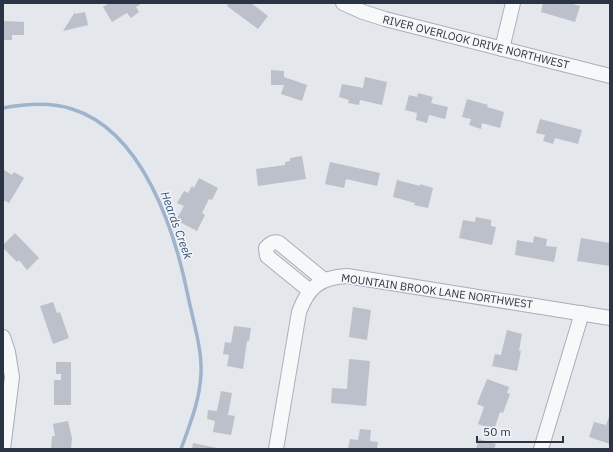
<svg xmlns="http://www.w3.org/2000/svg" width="613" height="452" font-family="'IBM Plex Sans',sans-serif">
<rect width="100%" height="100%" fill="#e4e7ec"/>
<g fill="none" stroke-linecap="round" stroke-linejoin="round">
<path stroke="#9fb4cc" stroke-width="3.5" d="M3 108C25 104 51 102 72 109 143 131 175 231 188 296 193 321 202 348 201 373 200 400 190 424 181 449"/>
</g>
<g fill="#bbc0ca">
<polygon points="109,3 142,3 136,7 139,12 131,18 127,13 112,22 103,7"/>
<polygon points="229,3 251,3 268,16 258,29 227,6"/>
<polygon points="543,3 569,3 580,6 575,22 541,12"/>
<polygon points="75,12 75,14 85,12 88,25 63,31"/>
<polygon points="3,21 24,22 24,35 12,35 12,40 4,40 4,37 3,37"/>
<polygon points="271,70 284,71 284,77 307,85 302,101 281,94 284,85 271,85"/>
<polygon points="365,77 387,82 382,105 360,100 359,105 348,103 349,100 339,97 342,84 363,88"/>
<polygon points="418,93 433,97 431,103 448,107 445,119 429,115 427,123 416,120 417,113 405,110 409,95 417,97"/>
<polygon points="467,99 488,105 487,107 504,112 500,128 482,123 481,129 469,125 471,119 462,117"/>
<polygon points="540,119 582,130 578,144 555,138 553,144 543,141 545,135 536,133"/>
<polygon points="302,156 306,179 258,186 256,169 285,165 285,162 290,161 290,158"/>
<polygon points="330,162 380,173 377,186 346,179 344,188 325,184"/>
<polygon points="3,169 12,175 14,172 24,178 9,203 3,200"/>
<polygon points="199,178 218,188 212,200 209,199 202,213 205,215 197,231 176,220 184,206 177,203 184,191 188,193 192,186 194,188"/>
<polygon points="397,180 420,186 420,184 433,188 428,208 414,205 415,203 393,197"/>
<polygon points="476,217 491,220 491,226 496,227 492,245 459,238 463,220 475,222"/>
<polygon points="15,233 39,258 27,270 19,260 17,262 3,248 3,245"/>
<polygon points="534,236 547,239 546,246 557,247 554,262 515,255 517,240 533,243"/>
<polygon points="581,238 610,243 610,266 577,261"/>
<polygon points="53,302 57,313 60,312 69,338 53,344 40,306"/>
<polygon points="353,307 371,310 367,340 349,337"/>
<polygon points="234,326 251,328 249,341 247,341 243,369 227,366 229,355 223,354 225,342 231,343"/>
<polygon points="507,330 522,334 519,351 521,351 517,371 492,366 495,354 501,355"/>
<polygon points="349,359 370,361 366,406 331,403 332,388 347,389"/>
<polygon points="56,362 71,362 71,405 54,405 54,380 61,380 61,374 56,374"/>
<polygon points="487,379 509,387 507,393 510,394 503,413 500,412 494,430 478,424 484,407 477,404"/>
<polygon points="221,391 232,393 228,415 235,416 231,435 213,432 215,421 207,419 208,410 217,411"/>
<polygon points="610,414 610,444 589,437 594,422 606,425"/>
<polygon points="68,421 72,438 71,449 51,449 52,436 55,436 53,424"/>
<polygon points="360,429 371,430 370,441 378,442 377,449 348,449 350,439 358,440"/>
<polygon points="479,439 496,444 494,449 476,449"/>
<polygon points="193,443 217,448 217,449 192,449"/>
</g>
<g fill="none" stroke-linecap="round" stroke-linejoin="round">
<g stroke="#a9aeb7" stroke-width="16">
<g id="minor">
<polyline points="343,3 363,12 385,19 610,76"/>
<polyline points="502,49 513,3"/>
<path d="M310 291 267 256 266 248C270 244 273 241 279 243L324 280"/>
<polyline points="3,337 8,352 12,377 3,449"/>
<path d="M276 449 299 312C308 287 321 277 347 276L610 318"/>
<polyline points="541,449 582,313"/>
</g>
</g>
<use href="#minor" stroke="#f7f8fa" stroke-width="14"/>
</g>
<g text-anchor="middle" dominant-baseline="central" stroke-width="3" stroke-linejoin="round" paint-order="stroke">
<g font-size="11" fill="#2b3445" stroke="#f4f6f9">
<text transform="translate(476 42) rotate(14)">RIVER OVERLOOK DRIVE NORTHWEST</text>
<text transform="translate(437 291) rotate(8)">MOUNTAIN BROOK LANE NORTHWEST</text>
</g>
<g font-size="12" font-style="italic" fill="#34527a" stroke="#f4f6f9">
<text transform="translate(177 225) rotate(70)">Heards Creek</text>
</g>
</g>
<rect width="613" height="452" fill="none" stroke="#2b3445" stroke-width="8"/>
<path d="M477 436v6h86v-6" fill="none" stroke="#2b3445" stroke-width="2"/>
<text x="483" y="436" font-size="12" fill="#2b3445" stroke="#f4f6f9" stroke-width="3" paint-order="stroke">50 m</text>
</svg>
